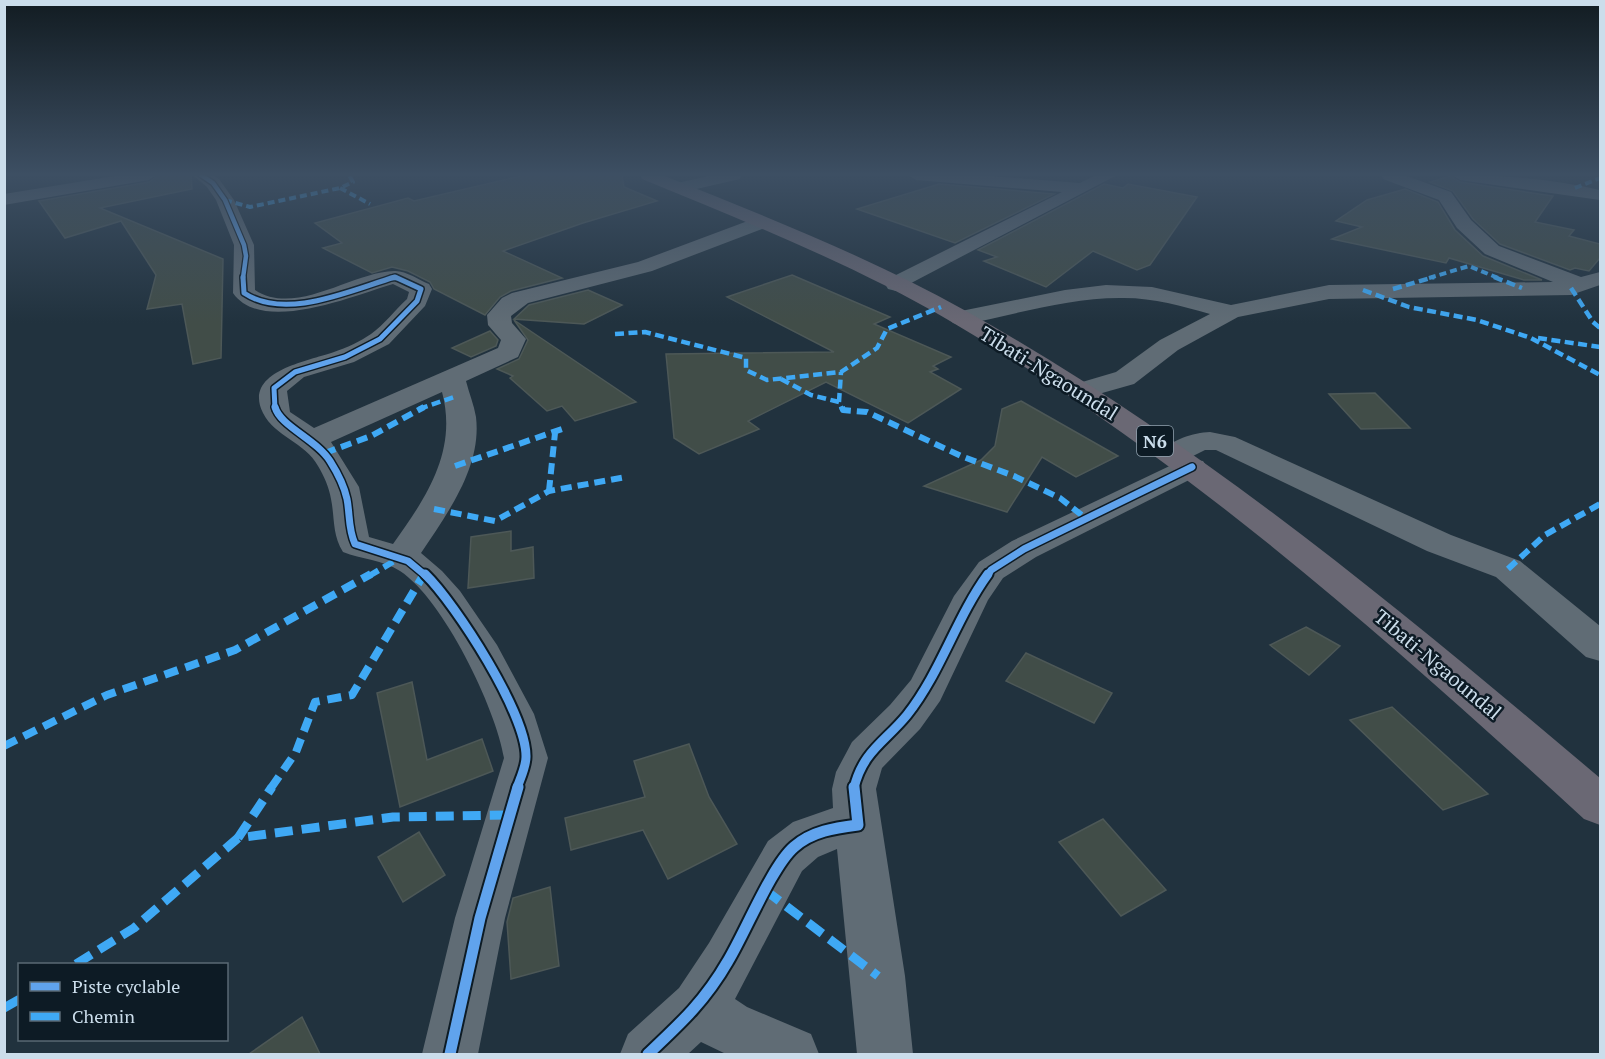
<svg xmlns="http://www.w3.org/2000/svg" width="1605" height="1059" font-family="'PT Serif',serif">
<rect width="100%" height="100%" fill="#21323e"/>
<g fill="#414d48" stroke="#4d5857" stroke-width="1.5">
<polygon points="159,175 191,175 192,189 100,208 223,259 221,358 193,364 182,304 147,309 156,275 121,221 65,238 39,201 149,182"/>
<polygon points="525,175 622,175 624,187 657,201 583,223 503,251 562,278 511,291 500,297 485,315 434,289 430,282 408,271 392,267 372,273 323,248 342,243 315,223 408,198 414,201"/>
<polygon points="1450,176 1460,182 1553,196 1535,222 1574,230 1569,236 1600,244 1600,258 1589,271 1575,268 1570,270 1500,244 1473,219 1453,191 1430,182"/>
<polygon points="939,184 1054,194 955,243 857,209"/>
<polygon points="1104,184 1123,188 1128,184 1197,197 1150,265 1137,270 1093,251 1046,287 984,261 997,257 978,250"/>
<polygon points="1405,189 1438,202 1455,230 1483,256 1542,280 1524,280 1449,258 1446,263 1332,239 1362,227 1336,221 1367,200"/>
<polygon points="792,275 890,317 874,324 951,357 933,366 938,369 930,372 961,389 908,423 826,382 748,421 759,429 699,454 674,438 666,354 834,352 727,297"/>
<polygon points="588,290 622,305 584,324 514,319 529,305"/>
<polygon points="514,320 636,402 575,421 562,406 547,411 510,378 513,376 497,369 519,359 528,340"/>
<polygon points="490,331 498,340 496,346 471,357 452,348"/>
<polygon points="1375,393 1410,428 1361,429 1329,394"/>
<polygon points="1021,401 1118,456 1076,477 1042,457 1007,512 924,486 981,460 995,446 1002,409"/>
<polygon points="511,531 511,551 533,547 534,578 468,588 471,537"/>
<polygon points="1306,627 1340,646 1309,675 1270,645"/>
<polygon points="1026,653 1112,693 1094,723 1006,681"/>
<polygon points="412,682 427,760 482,739 493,771 400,807 377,693"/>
<polygon points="1392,707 1488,794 1443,810 1350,720"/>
<polygon points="689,744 709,797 737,844 668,879 643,830 571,850 565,818 645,797 634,761"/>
<polygon points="1103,819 1166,890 1121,916 1059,842"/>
<polygon points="419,832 445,875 403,902 378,857"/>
<polygon points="550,887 559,966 511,979 507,922 513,898"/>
<polygon points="302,1017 320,1054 249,1054"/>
</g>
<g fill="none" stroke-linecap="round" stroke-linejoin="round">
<g fill="#606c75" fill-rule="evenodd">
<polygon points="121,175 157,175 149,180 4,205 4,194"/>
<path d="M193 175H212L219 179 234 200 254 245 255 290C296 317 352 272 394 271 405 270 419 280 429 284L432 289 425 306 389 344 354 362 304 377 287 391 290 412 314 428 498 348 501 340 488 325 487 315 502 298 512 293 638 262 753 219H767L770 223 767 227 652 271 528 303 511 316 512 323 526 339 518 357 466 381C469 393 474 405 476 417 482 467 447 514 421 553L442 571 460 591 497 645 534 714 548 758 505 918 478 1054H422L455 918 504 758C496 708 443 599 400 571 383 560 361 559 343 552 332 534 335 519 331 499 329 487 324 476 318 466 305 442 275 437 263 413 242 371 309 361 334 352 346 348 361 341 371 334 384 325 395 310 407 299L409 292 393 284C355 295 262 335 233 293L234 245 216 200 207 187ZM442 392C458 451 426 498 393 544L369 537 359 487 331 442Z"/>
<polygon points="713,175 742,175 740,179 679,193 670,188 673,184"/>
<polygon points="908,175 978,175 1080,183 1096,175 1117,175 896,291 888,289 885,284 888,279 1062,192 916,180"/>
<path d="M1381 175H1404L1451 192 1471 220 1499 246 1581 277 1600 272V285L1571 295 1329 299 1238 317 1178 350 1134 384 1081 399 1072 397 1068 391 1072 385 1116 372 1160 340 1210 314C1182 306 1154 298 1124 298 1069 297 1015 315 961 325L953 323 949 318 953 313 961 311 1065 290 1106 285 1152 287 1231 305 1329 285 1553 282 1485 254 1457 228 1439 200 1383 179Z"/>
<path d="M1452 175C1502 175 1552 179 1600 190V200L1460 180Z"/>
<path d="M1210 432 1235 437 1451 535 1520 561 1600 626V661L1586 657 1496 577 1427 551 1216 450H1205L1187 459 1203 461 1207 467 1203 473 1036 557 1003 578 988 600 940 701 920 729 882 768 876 789 905 976 913 1054H857L837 849 818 857 802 871 735 999 747 1007 811 1034 819 1054H726L701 1042 688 1054H620L628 1034 679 988 709 943 768 841 793 822 833 808 832 789 836 772 852 742 890 705 911 680 954 596 979 562 1012 541 1178 462 1165 460 1160 454C1171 439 1193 433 1210 432Z"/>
</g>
<path fill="#6a6874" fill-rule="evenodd" d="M640 175H662C765 216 869 257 966 311 1196 439 1400 609 1600 778V825L1584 819C1385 637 1184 458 950 321 853 264 746 222 642 179Z"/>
<g stroke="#3fa9f5" stroke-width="4" stroke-dasharray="7 4" stroke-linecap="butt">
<polyline points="340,188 370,204"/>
<polyline points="1575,188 1600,178 1598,175"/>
<polyline points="225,200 250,207 340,188 353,182 349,175"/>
<polyline points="1429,278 1469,266 1498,278"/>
</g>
<g stroke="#3fa9f5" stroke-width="4.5" stroke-dasharray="9 4.5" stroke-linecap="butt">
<polyline points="1494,277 1522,288"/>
<polyline points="1571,288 1593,322 1600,328"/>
<polyline points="1393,289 1434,277"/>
<polyline points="1363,290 1409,307 1477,320 1531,338 1600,375"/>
<polyline points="615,334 645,332 746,358 746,370 767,380 841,372 877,348 887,329 941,307"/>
<polyline points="1538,338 1600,347"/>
<polyline points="781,379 811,395 839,402 842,409"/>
<polyline points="839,402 841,372"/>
<polyline points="419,409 457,396"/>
</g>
<g stroke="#3fa9f5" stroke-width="6" stroke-dasharray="11 6" stroke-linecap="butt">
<polyline points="842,407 843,410 867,412 961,456 1014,476 1060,498 1088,520"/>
<polyline points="325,453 371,436 424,407"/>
<polyline points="455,466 565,428"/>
<polyline points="549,491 555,433"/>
<polyline points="434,509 495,521 549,491 626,477"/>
<polyline points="1508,569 1545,535 1600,504"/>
<polyline points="369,576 401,557"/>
<polyline points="423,576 425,573"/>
</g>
<g stroke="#3fa9f5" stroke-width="8" stroke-dasharray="14 8" stroke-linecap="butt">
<polyline points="4,746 107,695 235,650 371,574"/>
<polyline points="271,788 296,752 315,702 352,695 424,574"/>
</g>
<g stroke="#3fa9f5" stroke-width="9" stroke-dasharray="18 9" stroke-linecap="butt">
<polyline points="238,838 272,787"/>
<polyline points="765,890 878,976"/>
<polyline points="76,964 134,928 238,838 393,817 509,815"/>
<polyline points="4,1008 20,999"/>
</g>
<g stroke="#0d1b25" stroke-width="7">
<g id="cycleway-far4">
<polyline points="201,175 213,183 225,200 244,245 246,256 243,278"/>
<polyline points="391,278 397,278"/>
</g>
</g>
<g stroke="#0d1b25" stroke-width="8">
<path id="cycleway-far3" d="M243 277 244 293C286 321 351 290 395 277L421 289 417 301 380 339 345 357 295 372 274 388 275 409"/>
</g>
<g stroke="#0d1b25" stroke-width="10">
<g id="cycleway-far2">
<path d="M275 407C280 426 316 439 330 461 337 472 344 485 347 499 350 514 348 529 355 544L408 561 426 576"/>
<polyline points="987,576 991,570 1024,549 1192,467"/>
</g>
</g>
<g stroke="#0d1b25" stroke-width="13">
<g id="cycleway-far1">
<path d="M425 574C456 604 527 715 526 757 526 767 520 779 517 788"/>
<path d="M854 788C863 751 885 742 907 715 941 672 956 618 988 574"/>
</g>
</g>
<g stroke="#0d1b25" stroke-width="15">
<g id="cycleway">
<polyline points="450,1054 480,918 518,787"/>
<path d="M648 1054C681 1023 705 1001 728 961 745 933 772 866 794 847 812 831 835 828 858 825L854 787"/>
</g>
</g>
<use href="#cycleway-far4" stroke="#60a3ed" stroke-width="4.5"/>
<use href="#cycleway-far3" stroke="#60a3ed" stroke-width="5"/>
<use href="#cycleway-far2" stroke="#60a3ed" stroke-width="7"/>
<use href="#cycleway-far1" stroke="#60a3ed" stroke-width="9"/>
<use href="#cycleway" stroke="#60a3ed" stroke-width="11"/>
</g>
<linearGradient id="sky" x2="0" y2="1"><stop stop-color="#121c22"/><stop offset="0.54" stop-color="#3d4f63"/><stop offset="1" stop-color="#3d4f63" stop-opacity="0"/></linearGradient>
<rect width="1605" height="323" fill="url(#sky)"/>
<g text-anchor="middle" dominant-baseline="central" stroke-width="5" stroke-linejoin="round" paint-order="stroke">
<rect fill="#0d1b25" stroke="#92a3b0" stroke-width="1.5" x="1137" y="426" width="36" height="30" rx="4.5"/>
<g font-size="18" font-weight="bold" fill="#cbddeb">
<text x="1155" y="441">N6</text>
</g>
<g font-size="20" fill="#cbddeb" stroke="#0d1b25">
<text transform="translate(1049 373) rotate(32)">Tibati-Ngaoundal</text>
<text transform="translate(1438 664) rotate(40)">Tibati-Ngaoundal</text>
</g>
</g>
<rect width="1605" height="1059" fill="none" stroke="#cbddeb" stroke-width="12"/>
<rect x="18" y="963" width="210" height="78" fill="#0d1b25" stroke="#596974" stroke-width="1.5"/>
<rect x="30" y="982" width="30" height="9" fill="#60a3ed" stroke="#596974" stroke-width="1.5"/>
<text x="72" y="993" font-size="18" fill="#cbddeb">Piste cyclable</text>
<rect x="30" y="1012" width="30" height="9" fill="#3fa9f5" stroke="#596974" stroke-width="1.5"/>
<text x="72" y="1023" font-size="18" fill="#cbddeb">Chemin</text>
</svg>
